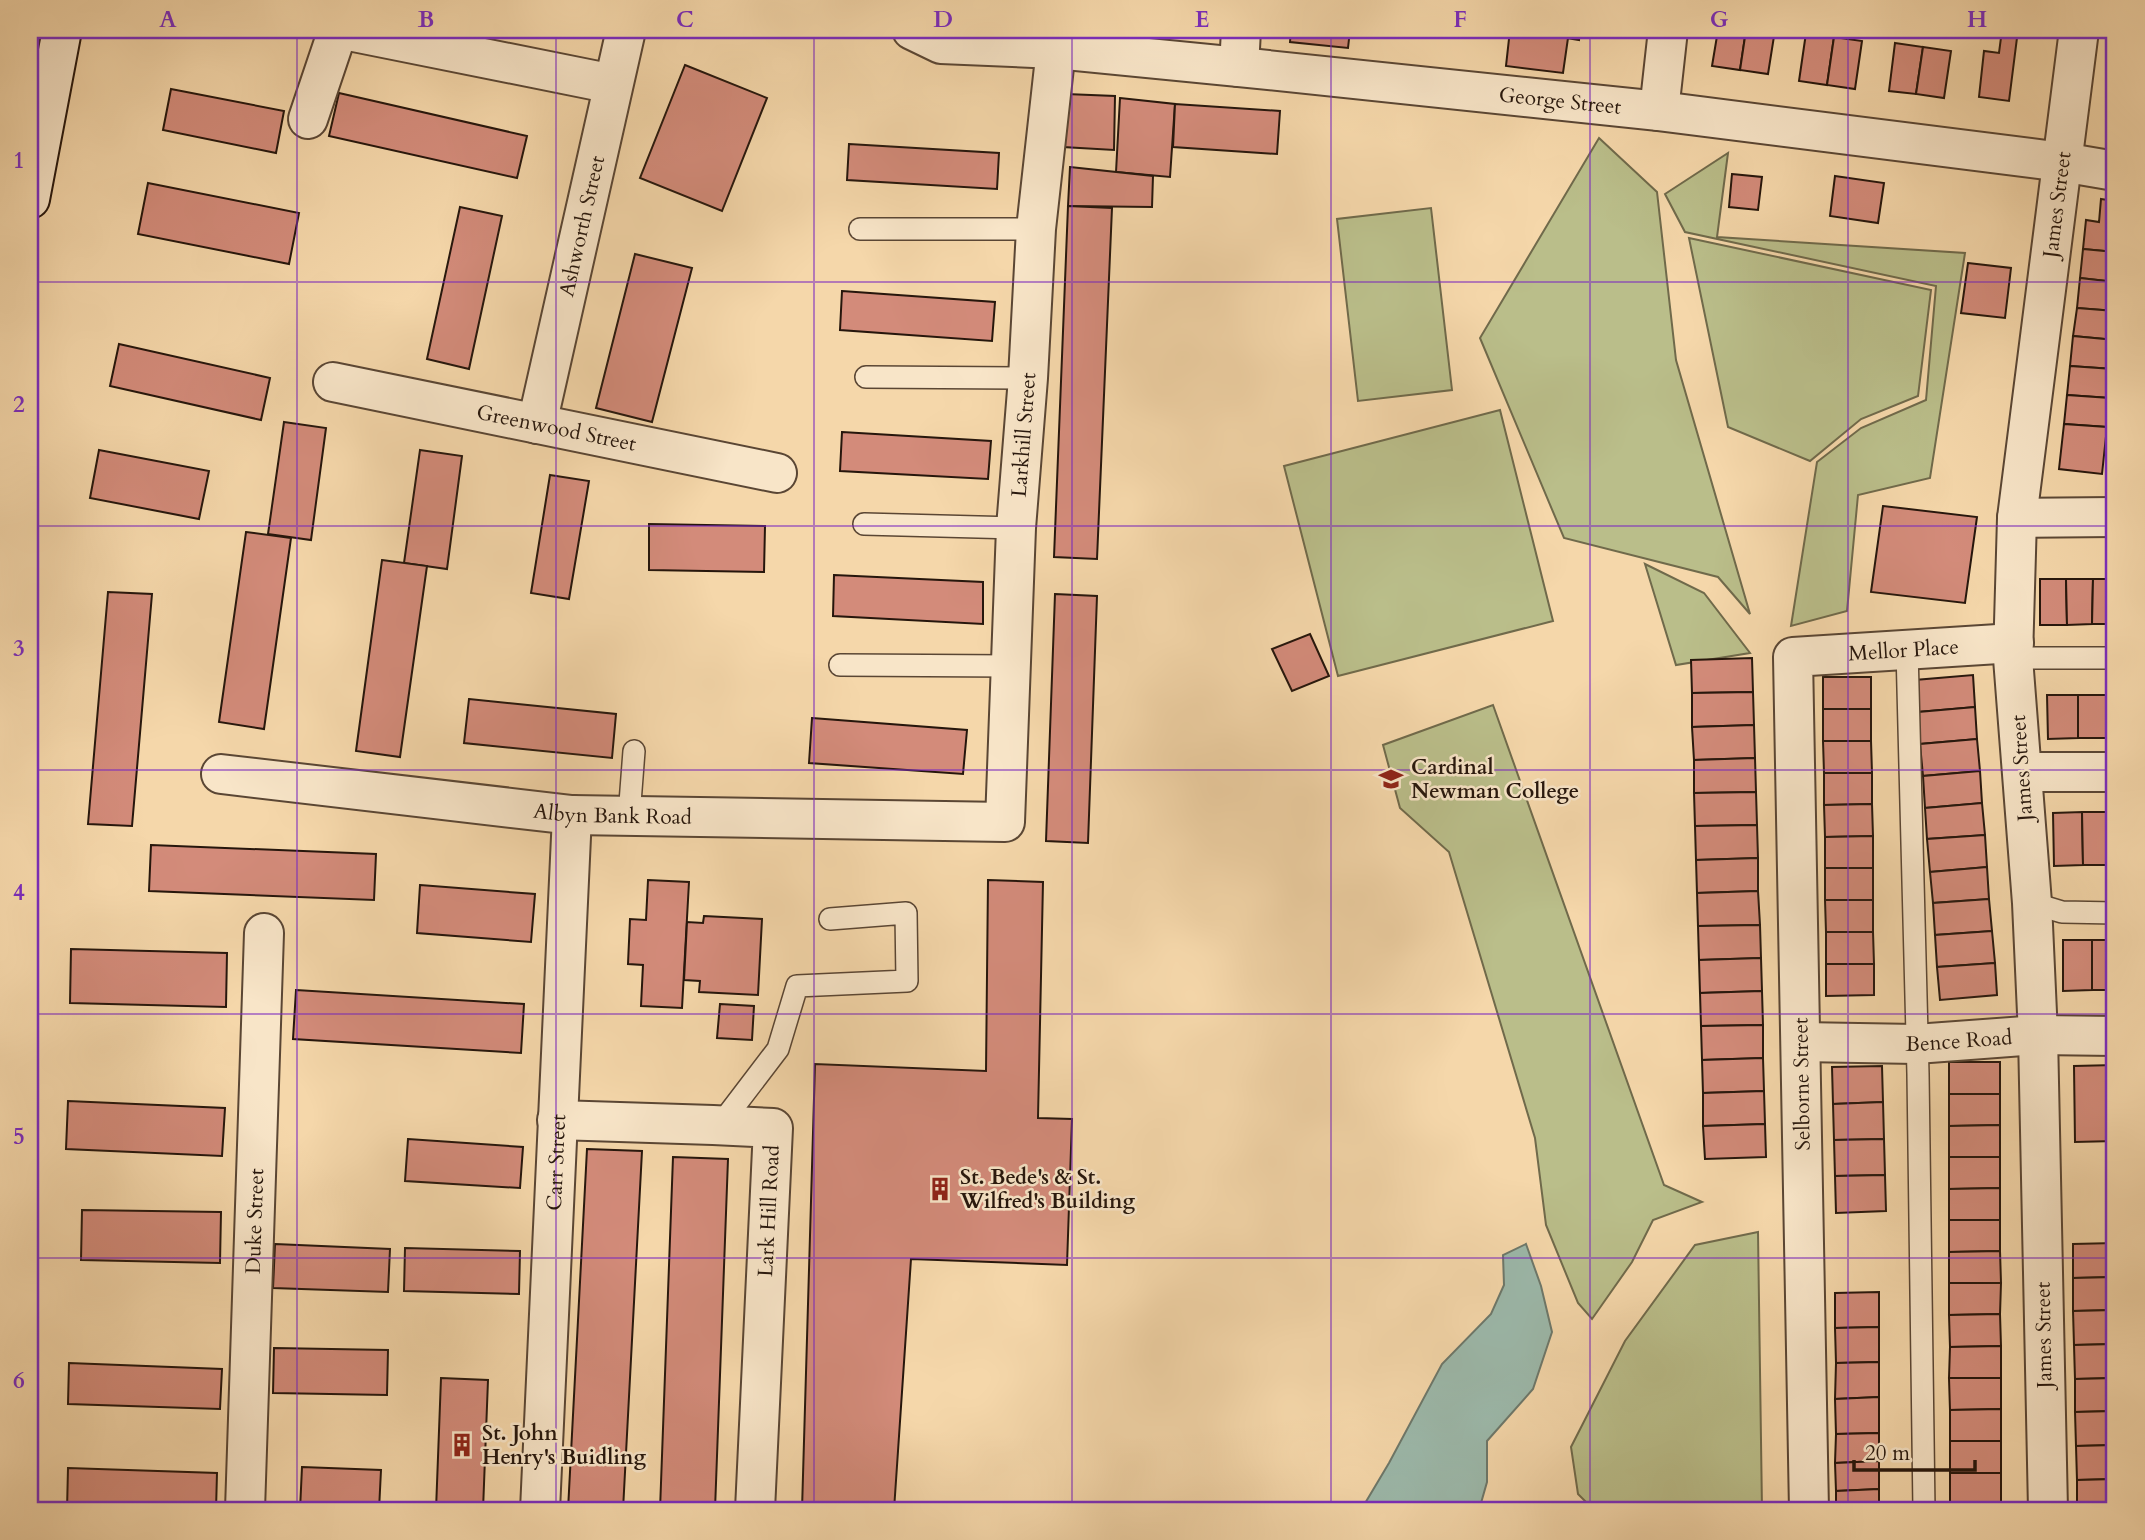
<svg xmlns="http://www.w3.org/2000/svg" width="2145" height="1540" font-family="Cardo,serif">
<rect width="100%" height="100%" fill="#f5d7aa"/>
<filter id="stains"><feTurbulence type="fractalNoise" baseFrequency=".00286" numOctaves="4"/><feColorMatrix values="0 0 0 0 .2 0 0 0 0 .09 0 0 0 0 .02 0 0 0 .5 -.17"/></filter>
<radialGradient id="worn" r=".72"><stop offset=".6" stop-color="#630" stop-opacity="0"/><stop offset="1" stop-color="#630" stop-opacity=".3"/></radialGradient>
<g fill="#babe8a" stroke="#706a4b" stroke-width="2">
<polygon points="1599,138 1657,192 1676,360 1750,614 1718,577 1564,538 1480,338"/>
<polygon points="1728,153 1717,237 1965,253 1930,478 1858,495 1847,611 1791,626 1817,462 1861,428 1926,400 1936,286 1685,232 1665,194"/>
<polygon points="1431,208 1452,390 1358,401 1337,219"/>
<polygon points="1689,238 1931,290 1918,396 1861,419 1810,461 1728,427"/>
<polygon points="1500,410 1553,621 1338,676 1284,466"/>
<polygon points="1645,564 1704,593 1750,653 1676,665"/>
<polygon points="1493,705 1664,1185 1702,1202 1653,1220 1632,1262 1592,1319 1578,1303 1546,1225 1535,1138 1449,852 1400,808 1383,745"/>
<polygon points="1758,1232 1762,1510 1594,1510 1578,1494 1571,1447 1625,1341 1695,1245"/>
</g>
<polygon fill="#9cb9ab" stroke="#6d786b" stroke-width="2" points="1526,1244 1541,1286 1552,1332 1533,1389 1487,1441 1487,1482 1479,1510 1361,1510 1389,1463 1442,1364 1491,1314 1504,1285 1503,1255"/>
<g fill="#d38b7a" stroke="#26160c" stroke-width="2">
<polygon points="1291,30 1350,30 1348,48 1290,42"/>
<polygon points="1510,30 1568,38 1563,73 1506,66"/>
<polygon points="1520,30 1580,30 1579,40"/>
<polygon points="1718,30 1746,30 1740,70 1712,66"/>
<polygon points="1746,30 1775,30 1768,74 1740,70"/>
<polygon points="2002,30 2018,30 2009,101 1979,97 1984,51 1999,53"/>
<polygon points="1806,33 1834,37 1827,85 1799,81"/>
<polygon points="1834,37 1862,41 1855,89 1827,85"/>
<polygon points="1895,43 1923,47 1916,94 1889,91"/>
<polygon points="1923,47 1951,51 1944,98 1916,94"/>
<polygon points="685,65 767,98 722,211 640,178"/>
<polygon points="171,89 284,111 276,153 163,130"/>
<polygon points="339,93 527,136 517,178 329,136"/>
<polygon points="1066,94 1115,96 1114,150 1063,147"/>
<polygon points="1120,98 1175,104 1170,177 1116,172"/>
<polygon points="1175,104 1280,111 1277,154 1173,147"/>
<polygon points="849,144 999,153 997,189 847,180"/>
<polygon points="1070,167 1153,176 1152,207 1068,206"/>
<polygon points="1732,174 1762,177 1758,210 1729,207"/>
<polygon points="1835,176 1884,183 1878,223 1830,216"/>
<polygon points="148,183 299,213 289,264 138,234"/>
<polygon points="2101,199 2115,201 2115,252 2083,249 2086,220 2099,222"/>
<polygon points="1068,206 1112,208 1097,559 1054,557"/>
<polygon points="460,207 502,216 469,369 427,359"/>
<polygon points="2083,249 2115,252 2115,282 2080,278"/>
<polygon points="635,254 692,268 652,422 596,408"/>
<polygon points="1968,263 2011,268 2005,318 1961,313"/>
<polygon points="2080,278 2115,282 2115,311 2077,308"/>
<polygon points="842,291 995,302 992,341 840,330"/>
<polygon points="2077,308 2115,311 2115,340 2073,336"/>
<polygon points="2073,336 2115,340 2113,369 2070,366"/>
<polygon points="119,344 270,378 261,420 110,386"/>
<polygon points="2070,366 2113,369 2110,398 2067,395"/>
<polygon points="2067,395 2110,398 2107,427 2064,424"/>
<polygon points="284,422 326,428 311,540 268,534"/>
<polygon points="2064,424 2107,427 2102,474 2059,469"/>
<polygon points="842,432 991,441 988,479 840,471"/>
<polygon points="99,450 209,471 199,519 90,498"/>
<polygon points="420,450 462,456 447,569 404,563"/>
<polygon points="550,475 589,481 569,599 531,593"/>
<polygon points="1883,506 1977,517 1965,603 1871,592"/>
<polygon points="649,524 765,526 764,572 649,570"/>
<polygon points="246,532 291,538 264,729 219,722"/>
<polygon points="382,560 427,566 400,757 356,751"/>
<polygon points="834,575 983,582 983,624 833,616"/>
<polygon points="2040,579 2066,579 2067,625 2040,625"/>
<polygon points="2066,579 2093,579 2092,624 2067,625"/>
<polygon points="2093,579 2115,579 2115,624 2092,624"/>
<polygon points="108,592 152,594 132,826 88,824"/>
<polygon points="1055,594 1097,596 1088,843 1046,841"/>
<polygon points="1310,634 1329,676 1292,691 1272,649"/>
<polygon points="1752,658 1753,692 1692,693 1691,660"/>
<polygon points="1973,675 1975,707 1918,712 1915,680"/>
<rect x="1823" y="677" width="48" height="32"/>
<polygon points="1753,692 1754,725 1692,727 1692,693"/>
<polygon points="2047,695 2078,695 2078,738 2048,739"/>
<rect x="2078" y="695" width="30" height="43"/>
<rect x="2108" y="695" width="7" height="43"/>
<polygon points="469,699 616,714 612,758 464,743"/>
<polygon points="1975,707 1977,739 1920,744 1918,712"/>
<rect x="1823" y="709" width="48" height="32"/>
<polygon points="812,718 967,730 963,774 809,763"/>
<polygon points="1754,725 1755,758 1694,760 1692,727"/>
<polygon points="1977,739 1980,771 1923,776 1920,744"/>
<polygon points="1823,741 1871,741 1872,773 1824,773"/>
<polygon points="1755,758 1756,792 1694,793 1694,760"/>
<polygon points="1980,771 1982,803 1925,808 1923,776"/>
<polygon points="1824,773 1872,773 1872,804 1824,805"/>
<polygon points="1756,792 1757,825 1695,826 1694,793"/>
<polygon points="1982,803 1985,835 1927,839 1925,808"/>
<polygon points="1872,804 1873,836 1825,837 1824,805"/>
<polygon points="2082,812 2083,865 2054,866 2053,813"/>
<polygon points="2082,812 2112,812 2113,865 2083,865"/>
<polygon points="2112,812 2115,812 2115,865 2113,865"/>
<polygon points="1757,825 1758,858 1696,860 1695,826"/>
<polygon points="1985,835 1987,867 1930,872 1927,839"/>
<polygon points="1873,836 1873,868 1825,868 1825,837"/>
<polygon points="151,845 376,854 374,900 149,891"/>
<polygon points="1758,858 1758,891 1697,893 1696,860"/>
<polygon points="1987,867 1989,899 1933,903 1930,872"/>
<rect x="1825" y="868" width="48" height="32"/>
<polygon points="648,880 689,882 682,1008 641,1006 643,965 628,964 630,919 646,920"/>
<polygon points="988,880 1043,882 1038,1118 1072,1119 1067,1265 911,1259 894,1510 802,1510 815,1064 986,1071"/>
<polygon points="420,885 535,894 531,942 417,933"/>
<polygon points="1758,891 1760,925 1698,926 1697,893"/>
<polygon points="1989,899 1992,931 1935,935 1933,903"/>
<polygon points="1825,900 1873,900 1873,932 1826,932"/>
<polygon points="704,916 762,919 758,995 699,992 700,981 684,980 687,922 703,923"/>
<polygon points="1760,925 1761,958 1699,960 1698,926"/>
<polygon points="1992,931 1995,963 1937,967 1935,935"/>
<polygon points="1826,932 1873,932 1874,964 1826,964"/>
<polygon points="2063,940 2092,940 2092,990 2063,991"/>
<rect x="2092" y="940" width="23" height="50"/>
<polygon points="71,949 227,953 226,1007 70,1003"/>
<polygon points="1761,958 1762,991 1700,993 1699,960"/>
<polygon points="1995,963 1997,995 1940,1000 1937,967"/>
<polygon points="1826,964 1874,964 1874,995 1826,996"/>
<polygon points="296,990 524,1004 521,1053 293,1039"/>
<polygon points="1762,991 1763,1025 1701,1026 1700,993"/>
<polygon points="720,1004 754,1006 752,1040 717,1038"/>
<polygon points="1763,1025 1763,1058 1702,1060 1701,1026"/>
<polygon points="1763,1058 1764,1091 1703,1093 1702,1060"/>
<rect x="1949" y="1062" width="51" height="32"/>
<polygon points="2115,1065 2115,1141 2075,1142 2074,1066"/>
<polygon points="1882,1066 1883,1102 1833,1104 1832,1067"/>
<polygon points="1764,1091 1765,1124 1703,1126 1703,1093"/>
<polygon points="1949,1094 2000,1094 2000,1125 1949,1126"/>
<polygon points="68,1101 225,1108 222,1156 66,1149"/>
<polygon points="1883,1102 1884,1139 1834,1140 1833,1104"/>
<polygon points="1765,1124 1766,1157 1705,1159 1703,1126"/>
<polygon points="2000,1125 2000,1157 1949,1157 1949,1126"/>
<polygon points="408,1139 523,1147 520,1188 405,1181"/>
<polygon points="1884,1139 1885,1175 1835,1176 1834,1140"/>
<polygon points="587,1149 642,1151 623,1510 568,1510"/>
<polygon points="673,1157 728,1159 715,1510 660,1510"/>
<polygon points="1949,1157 2000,1157 2000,1188 1949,1189"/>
<polygon points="1885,1175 1886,1211 1836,1213 1835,1176"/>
<polygon points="2000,1188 2000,1220 1949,1220 1949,1189"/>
<polygon points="82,1210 221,1212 220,1263 81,1260"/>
<polygon points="1949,1220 2000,1220 2000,1251 1949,1252"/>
<polygon points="2115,1243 2115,1277 2073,1278 2073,1244"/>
<polygon points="275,1244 390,1249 388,1292 273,1288"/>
<polygon points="405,1248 520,1251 519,1294 404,1291"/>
<polygon points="2000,1251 2001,1283 1949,1283 1949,1252"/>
<polygon points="2115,1277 2115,1310 2073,1311 2073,1278"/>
<polygon points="1949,1283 2001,1283 2000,1314 1949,1315"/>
<polygon points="1879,1292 1879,1327 1835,1328 1835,1293"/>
<polygon points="2115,1310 2115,1344 2074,1345 2073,1311"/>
<polygon points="2000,1314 2001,1346 1950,1347 1949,1315"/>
<polygon points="1879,1327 1879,1362 1836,1363 1835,1328"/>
<polygon points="2115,1344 2115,1378 2075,1379 2074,1345"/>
<polygon points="2001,1346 2001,1378 1949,1378 1950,1347"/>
<polygon points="274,1348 388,1350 387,1395 273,1393"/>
<polygon points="1879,1362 1879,1397 1835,1399 1836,1363"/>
<polygon points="69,1363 222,1369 220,1409 68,1404"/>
<polygon points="441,1378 488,1380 483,1510 436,1510"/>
<polygon points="1949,1378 2001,1378 2001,1409 1950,1410"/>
<polygon points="2115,1378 2115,1411 2075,1412 2075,1379"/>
<polygon points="1879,1397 1879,1433 1836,1434 1835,1399"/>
<polygon points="2001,1409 2001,1441 1950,1441 1950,1410"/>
<polygon points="2115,1411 2115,1445 2076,1446 2075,1412"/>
<polygon points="1879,1433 1879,1461 1835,1463 1836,1434"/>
<rect x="1950" y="1441" width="51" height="32"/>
<polygon points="2115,1445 2115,1479 2077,1480 2076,1446"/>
<polygon points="1879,1461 1879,1489 1836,1491 1835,1463"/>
<polygon points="302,1467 381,1470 379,1510 300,1510"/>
<polygon points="68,1468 217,1473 216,1510 67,1510"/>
<rect x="1950" y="1473" width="51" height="31"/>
<polygon points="2115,1479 2115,1510 2077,1510 2077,1480"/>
<polygon points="1879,1489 1879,1510 1836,1510 1836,1491"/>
<rect x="1950" y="1504" width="51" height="6"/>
</g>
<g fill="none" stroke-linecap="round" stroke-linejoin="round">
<g stroke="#5a4634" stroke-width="24">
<g id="lane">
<polyline points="860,229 1036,229"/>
<polyline points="866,377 1028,378"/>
<polyline points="864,524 1016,528"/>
<polyline points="1907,650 1918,1074 1924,1510"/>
<polyline points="2013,658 2115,658"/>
<polyline points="840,665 1012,666"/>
<polyline points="629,816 634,751"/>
<polyline points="2032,903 2062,912 2115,913"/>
<polyline points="720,1125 778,1049 797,986 907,981 906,913 830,919"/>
</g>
</g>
<g stroke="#5a4634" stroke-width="42">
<g id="street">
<polyline points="344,30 613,84"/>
<path id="s1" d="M912 30 941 44 1056 49 1239 67 1659 111 2062 162 2115 171"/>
<polyline points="1239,67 1241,30"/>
<polyline points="1659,111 1668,30"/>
<polyline points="308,119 338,30"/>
<path id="s2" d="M333 382 777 473"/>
<path id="s3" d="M537 424 626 30"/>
<polyline points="2017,518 2115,517"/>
<polyline points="2023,772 2115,772"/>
<path id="s4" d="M221 774 572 815 1005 822 1016 528 1028 378 1036 229 1056 49"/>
<path id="s5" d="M1801 1042 1916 1044 2038 1035 2115 1036"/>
<polyline points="557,1120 713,1125 773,1128 755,1510"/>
<path id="s6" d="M245 1510 264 933"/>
<path id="s7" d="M540 1510 572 815"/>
<path id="s8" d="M1809 1510 1793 657 2014 643"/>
<path id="s9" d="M2048 1510 2038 1035 2032 903 2013 658 2017 518 2079 30"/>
</g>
</g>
<g stroke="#26160c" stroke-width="42">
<polyline id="secondary" points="30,199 62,30"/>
</g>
<use href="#lane" stroke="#f8e5c8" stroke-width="21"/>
<use href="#street" stroke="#f8e5c8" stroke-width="38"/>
<use href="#secondary" stroke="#f8e5c8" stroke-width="38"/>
</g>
<path fill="none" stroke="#7b2cbf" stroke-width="2" stroke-opacity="0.55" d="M297 30V1510M556 30V1510M814 30V1510M1072 30V1510M1331 30V1510M1590 30V1510M1848 30V1510M30 282H2115M30 526H2115M30 770H2115M30 1014H2115M30 1258H2115"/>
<defs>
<g id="university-bare" transform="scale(1.89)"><path d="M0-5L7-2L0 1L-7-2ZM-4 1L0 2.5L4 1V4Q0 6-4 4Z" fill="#8f2418" stroke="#f8e5c8" stroke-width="2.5" paint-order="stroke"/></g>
<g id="building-bare" transform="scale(1.89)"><path d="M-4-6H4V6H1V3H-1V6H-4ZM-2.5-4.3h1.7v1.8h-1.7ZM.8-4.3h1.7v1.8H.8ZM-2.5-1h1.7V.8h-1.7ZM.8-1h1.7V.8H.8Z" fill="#8f2418" stroke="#f8e5c8" stroke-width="2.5" paint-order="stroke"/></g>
</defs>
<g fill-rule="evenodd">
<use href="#university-bare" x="1391" y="779"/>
<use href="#building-bare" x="940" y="1189"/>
<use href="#building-bare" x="462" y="1445"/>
</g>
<g text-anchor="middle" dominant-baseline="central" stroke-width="5" stroke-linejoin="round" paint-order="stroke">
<g font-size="21" fill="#26160c" stroke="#f8e5c8">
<text stroke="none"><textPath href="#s1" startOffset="654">George Street</textPath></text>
<text stroke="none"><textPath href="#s9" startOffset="1309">James Street</textPath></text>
<text stroke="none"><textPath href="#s3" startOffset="203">Ashworth Street</textPath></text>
<text stroke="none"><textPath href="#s2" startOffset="228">Greenwood Street</textPath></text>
<text stroke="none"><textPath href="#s4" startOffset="1174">Larkhill Street</textPath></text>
<text stroke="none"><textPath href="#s8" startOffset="964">Mellor Place</textPath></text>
<text transform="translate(2022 768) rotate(-94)">James Street</text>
<text stroke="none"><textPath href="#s4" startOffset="394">Albyn Bank Road</textPath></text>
<text stroke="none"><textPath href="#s5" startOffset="158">Bence Road</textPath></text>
<text transform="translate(1802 1084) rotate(-91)">Selborne Street</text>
<text stroke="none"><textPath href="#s7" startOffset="348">Carr Street</textPath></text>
<text transform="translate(769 1211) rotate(-87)">Lark Hill Road</text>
<text stroke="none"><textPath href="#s6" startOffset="289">Duke Street</textPath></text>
<text transform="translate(2044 1335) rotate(-91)">James Street</text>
</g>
<g font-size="21" font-weight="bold" fill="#26160c" stroke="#f8e5c8" text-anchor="start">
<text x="1411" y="767">Cardinal<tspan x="1411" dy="24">Newman College</tspan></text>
<text x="960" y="1177">St. Bede's &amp; St.<tspan x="960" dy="24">Wilfred's Building</tspan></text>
<text x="482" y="1433">St. John<tspan x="482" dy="24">Henry's Buidling</tspan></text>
</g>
</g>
<rect width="2145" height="1540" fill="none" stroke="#f5d7aa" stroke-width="77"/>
<path d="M1854 1460v10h121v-10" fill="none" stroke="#26160c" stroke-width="3.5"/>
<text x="1865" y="1460" font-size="21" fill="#26160c" stroke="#f8e5c8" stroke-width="5" paint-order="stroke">20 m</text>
<rect x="38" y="38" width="2068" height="1464" fill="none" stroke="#7b2cbf" stroke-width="2.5"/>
<g font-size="23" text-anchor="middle" font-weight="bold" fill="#7b2cbf">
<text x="168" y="27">A</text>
<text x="426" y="27">B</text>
<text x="685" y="27">C</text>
<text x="943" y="27">D</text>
<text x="1202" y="27">E</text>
<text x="1460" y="27">F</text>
<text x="1719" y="27">G</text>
<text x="1977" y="27">H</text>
<text x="19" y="168">1</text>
<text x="19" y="412">2</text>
<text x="19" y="656">3</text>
<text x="19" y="900">4</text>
<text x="19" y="1144">5</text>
<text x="19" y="1388">6</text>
</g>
<rect width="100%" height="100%" filter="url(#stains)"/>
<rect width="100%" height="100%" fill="url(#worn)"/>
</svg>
